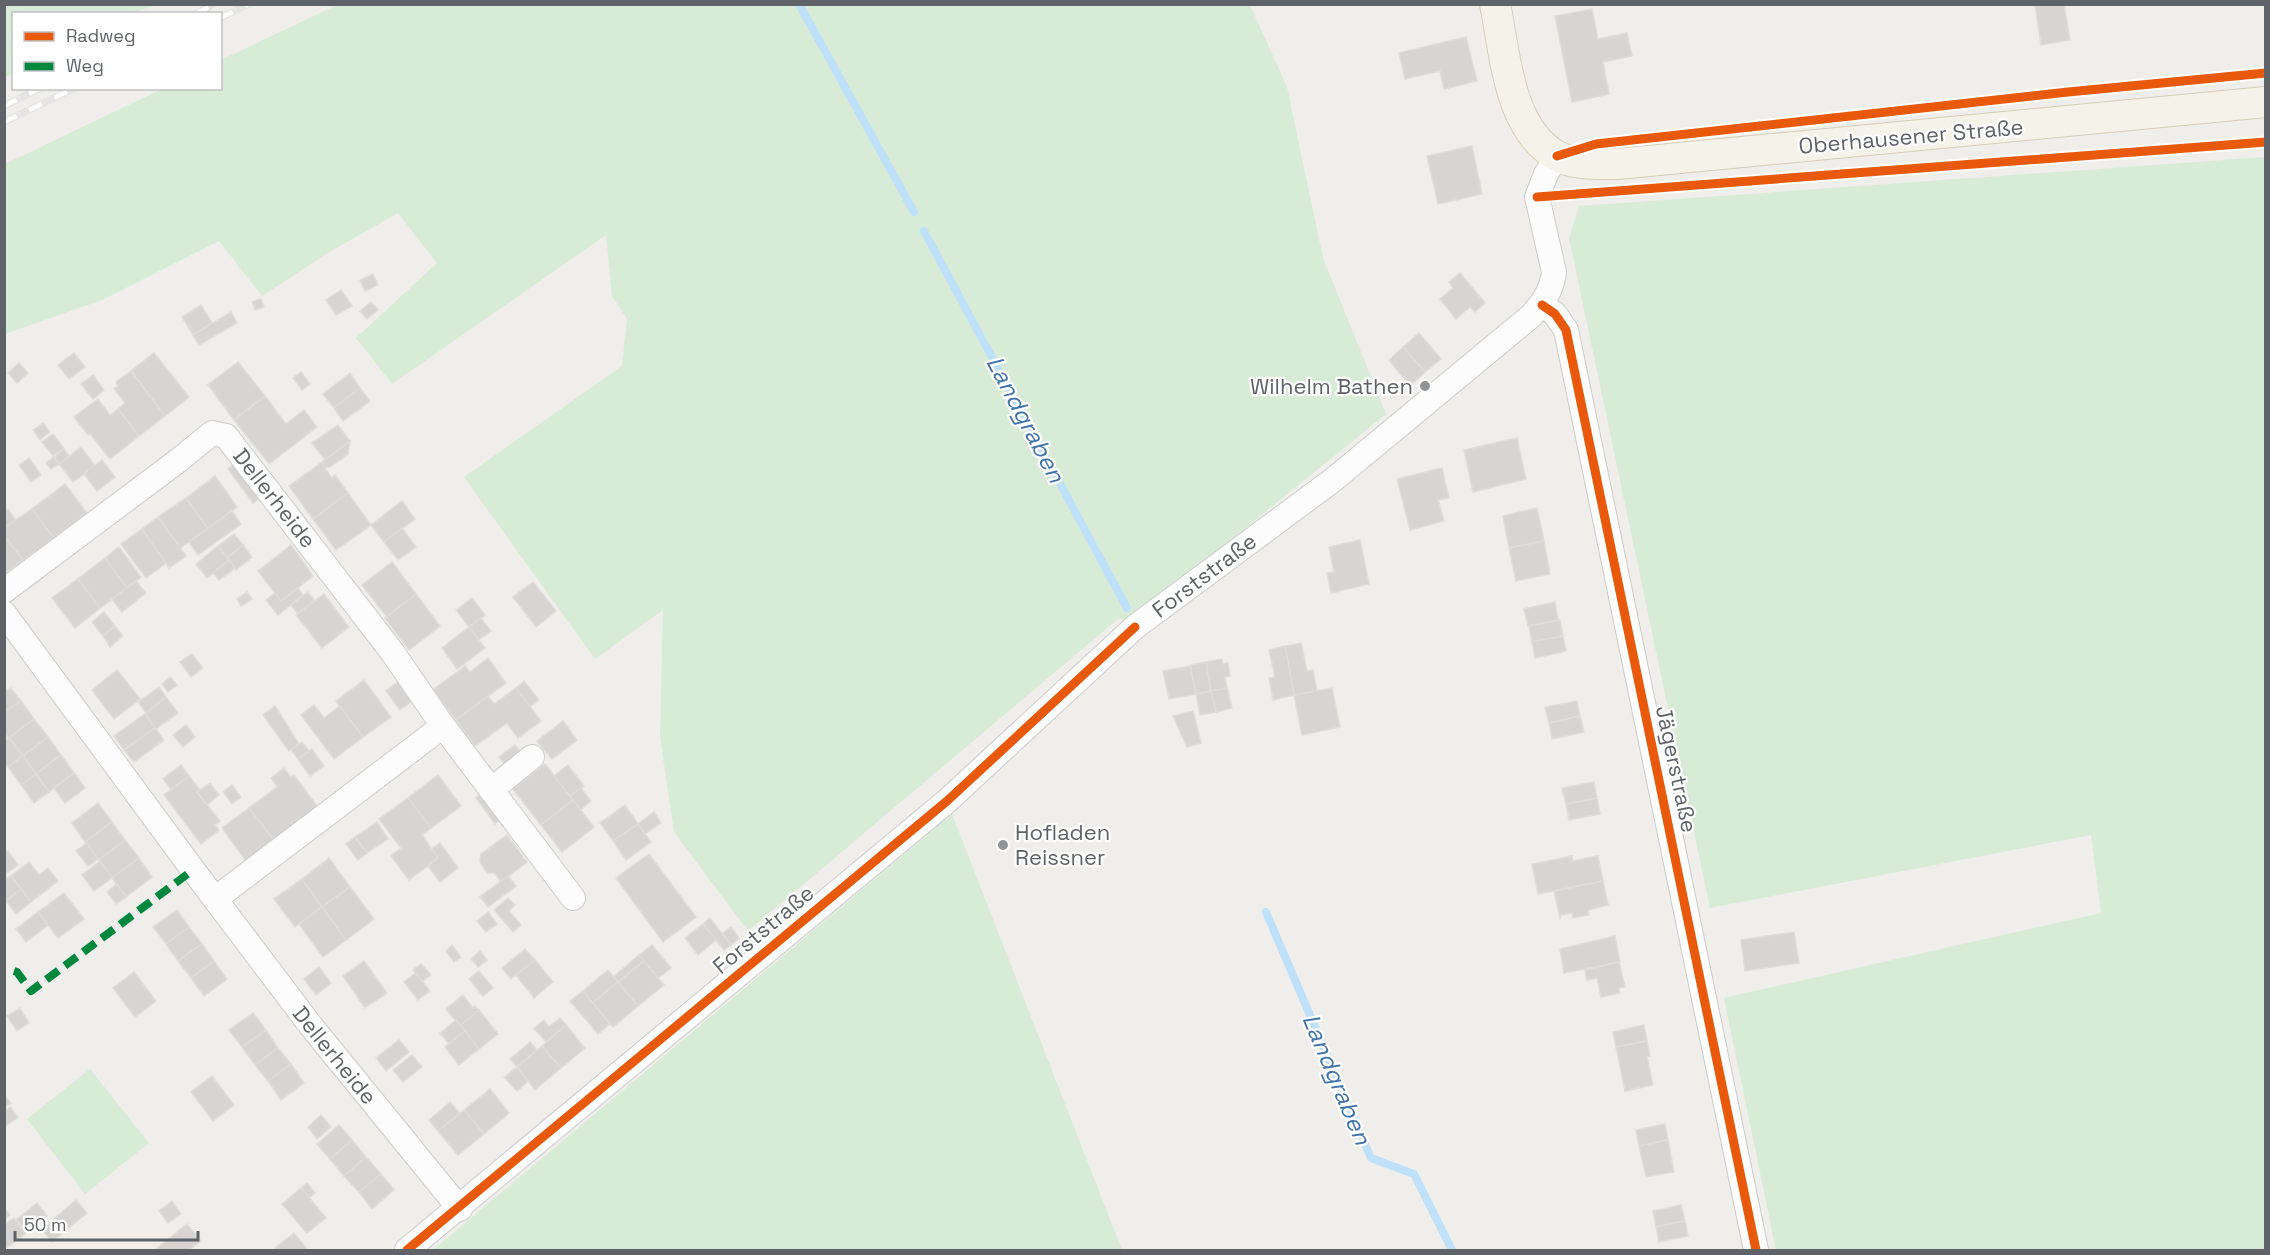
<svg xmlns="http://www.w3.org/2000/svg" width="2270" height="1255" font-family="'Space Grotesk',sans-serif">
<rect width="100%" height="100%" fill="#efeeea"/>
<g fill="#d8ebd6">
<polygon points="5,4 153,4 153,5 135,13 14,14 13,73 5,77"/>
<polygon points="337,5 1250,5 1287,87 1323,258 1386,414 1129,622 1119,618 748,931 674,832 660,737 663,610 595,659 464,477 622,366 627,319 612,296 606,235 392,384 356,338 437,263 398,213 331,251 262,296 219,241 102,300 5,334 5,164 162,89 220,88 221,60"/>
<polygon points="2265,157 2265,1250 1776,1250 1724,998 2101,913 2091,835 1710,908 1569,238 1579,206"/>
<polygon points="952,814 1122,1250 433,1250"/>
<polygon points="90,1069 149,1143 85,1194 27,1119"/>
</g>
<g fill="none" stroke-linecap="round" stroke-linejoin="round">
<g stroke="#bfe0f9" stroke-width="8">
<polyline points="799,4 914,212"/>
<polyline points="924,231 1127,608"/>
<polyline points="1266,912 1371,1158 1414,1174 1452,1250"/>
</g>
</g>
<g fill="#d6d5d3" stroke="#deddd9" stroke-width="1.5">
<polygon points="2035,4 2064,4 2070,40 2041,45"/>
<polygon points="1592,9 1598,39 1627,33 1632,56 1603,62 1609,94 1572,102 1555,16"/>
<polygon points="1466,37 1477,81 1444,89 1440,71 1405,79 1399,53"/>
<polygon points="1472,146 1482,194 1438,204 1427,156"/>
<polygon points="1460,273 1485,303 1475,312 1470,307 1456,319 1440,299 1453,288 1449,282"/>
<polygon points="373,274 378,285 365,291 360,280"/>
<polygon points="341,290 352,306 336,315 326,300"/>
<polygon points="261,299 264,307 255,310 252,302"/>
<polygon points="371,302 378,310 367,319 360,311"/>
<polygon points="201,305 212,323 193,335 182,317"/>
<polygon points="231,312 237,323 199,345 193,335"/>
<polygon points="1419,333 1441,359 1425,372 1403,347"/>
<polygon points="1403,347 1425,372 1410,386 1389,360"/>
<polygon points="74,353 85,367 69,379 58,365"/>
<polygon points="154,353 189,397 165,416 131,371"/>
<polygon points="238,362 265,396 234,420 208,385"/>
<polygon points="19,363 28,373 17,383 8,373"/>
<polygon points="131,371 165,416 139,436 118,409 125,403 114,389 118,386 116,382"/>
<polygon points="301,372 310,384 302,390 293,378"/>
<polygon points="350,373 360,388 334,408 323,394"/>
<polygon points="93,375 104,390 93,399 81,384"/>
<polygon points="360,388 370,401 343,421 334,408"/>
<polygon points="265,396 286,424 304,410 317,427 269,464 234,420"/>
<polygon points="98,399 110,415 118,409 139,436 110,459 90,434 88,435 74,417"/>
<polygon points="43,423 50,432 40,440 33,430"/>
<polygon points="338,425 350,441 325,460 312,443"/>
<polygon points="53,434 64,448 53,456 42,442"/>
<polygon points="1517,438 1526,479 1473,492 1464,450"/>
<polygon points="350,441 348,454 330,467 324,467 321,463"/>
<polygon points="81,447 95,466 73,482 59,464"/>
<polygon points="64,449 69,456 59,464 54,457"/>
<polygon points="54,457 59,464 51,469 46,463"/>
<polygon points="29,458 41,475 31,482 19,465"/>
<polygon points="102,460 115,477 97,491 84,474"/>
<polygon points="238,461 263,496 253,503 228,469"/>
<polygon points="321,463 332,478 335,475 348,493 313,519 289,486"/>
<polygon points="1442,468 1449,498 1438,500 1444,521 1410,530 1397,479"/>
<polygon points="215,476 237,507 208,529 186,498"/>
<polygon points="65,484 87,513 54,538 32,509"/>
<polygon points="348,493 371,525 336,550 313,519"/>
<polygon points="186,498 208,529 180,548 158,517"/>
<polygon points="402,501 415,519 384,542 371,525"/>
<polygon points="1537,508 1544,541 1509,548 1503,516"/>
<polygon points="8,509 16,520 4,528 4,512"/>
<polygon points="32,509 54,538 23,560 4,535 4,528"/>
<polygon points="232,511 241,524 198,555 189,542"/>
<polygon points="158,517 186,556 169,568 142,529"/>
<polygon points="402,528 416,547 398,560 384,542"/>
<polygon points="142,529 166,563 146,578 121,544"/>
<polygon points="234,534 243,545 227,558 218,546"/>
<polygon points="4,536 23,560 5,573 4,572"/>
<polygon points="1360,540 1369,584 1331,593 1327,573 1334,572 1329,547"/>
<polygon points="1544,541 1550,574 1516,581 1509,548"/>
<polygon points="243,545 252,557 236,570 227,558"/>
<polygon points="291,545 313,576 281,601 258,571"/>
<polygon points="218,546 229,560 207,578 196,564"/>
<polygon points="119,547 141,577 127,588 105,558"/>
<polygon points="105,558 127,588 100,608 78,579"/>
<polygon points="229,560 235,568 219,580 213,573"/>
<polygon points="392,562 416,594 387,617 362,585"/>
<polygon points="78,579 100,608 75,628 52,598"/>
<polygon points="136,581 146,593 122,612 112,599"/>
<polygon points="533,582 556,611 536,627 513,597"/>
<polygon points="298,588 303,595 278,615 266,600 275,593 281,601"/>
<polygon points="247,592 252,599 241,606 237,599"/>
<polygon points="308,592 315,601 298,614 291,605"/>
<polygon points="324,594 349,627 322,648 296,615"/>
<polygon points="416,594 440,626 409,650 385,618"/>
<polygon points="472,598 485,615 469,627 456,610"/>
<polygon points="1555,602 1558,620 1528,626 1524,609"/>
<polygon points="104,612 115,626 103,636 92,622"/>
<polygon points="481,618 491,631 478,640 469,627"/>
<polygon points="1560,620 1563,636 1532,642 1529,626"/>
<polygon points="115,626 123,636 110,647 103,636"/>
<polygon points="469,627 485,648 457,669 442,648"/>
<polygon points="1563,636 1566,651 1535,658 1532,642"/>
<polygon points="1301,643 1307,671 1313,670 1317,691 1294,695 1285,646"/>
<polygon points="1285,646 1294,695 1273,700 1269,678 1275,677 1269,650"/>
<polygon points="192,654 203,668 191,677 180,662"/>
<polygon points="488,658 506,683 456,720 433,690 465,666 470,672"/>
<polygon points="1222,659 1223,664 1228,663 1230,676 1225,677 1227,688 1211,691 1206,662"/>
<polygon points="1206,662 1211,691 1196,694 1190,665"/>
<polygon points="1190,666 1196,694 1169,699 1163,671"/>
<polygon points="117,670 140,699 114,719 92,690"/>
<polygon points="170,677 177,685 168,692 162,684"/>
<polygon points="364,680 391,717 363,737 336,701"/>
<polygon points="400,680 415,699 400,710 386,691"/>
<polygon points="524,681 539,700 530,707 516,688"/>
<polygon points="159,687 166,697 146,713 138,702"/>
<polygon points="11,688 21,701 4,712 4,692"/>
<polygon points="516,688 541,721 518,738 507,723 475,746 456,720 488,696 494,704"/>
<polygon points="1227,688 1232,708 1216,712 1211,691"/>
<polygon points="1332,688 1340,727 1302,735 1294,695"/>
<polygon points="1211,691 1216,712 1200,715 1196,694"/>
<polygon points="166,697 178,713 156,729 145,714"/>
<polygon points="21,701 34,719 9,738 4,733 4,712"/>
<polygon points="1577,701 1580,716 1549,723 1545,707"/>
<polygon points="314,705 324,718 340,706 363,737 334,759 301,715"/>
<polygon points="275,706 299,744 289,751 263,715"/>
<polygon points="1193,711 1201,743 1187,747 1173,716"/>
<polygon points="145,714 155,728 124,750 114,736"/>
<polygon points="1580,716 1584,732 1552,739 1549,723"/>
<polygon points="34,719 48,737 23,756 9,738"/>
<polygon points="563,721 577,740 552,759 537,741"/>
<polygon points="186,725 195,737 183,747 173,735"/>
<polygon points="155,728 164,740 134,762 124,750"/>
<polygon points="48,737 61,755 36,774 23,756"/>
<polygon points="9,738 23,756 8,767 4,763 4,741"/>
<polygon points="302,742 309,751 298,759 291,750"/>
<polygon points="515,745 521,753 505,765 499,757"/>
<polygon points="312,749 324,766 310,776 298,759"/>
<polygon points="61,755 74,773 49,792 36,774"/>
<polygon points="23,756 36,774 21,785 8,767"/>
<polygon points="545,764 573,800 541,825 513,789"/>
<polygon points="181,765 189,776 171,789 163,779"/>
<polygon points="568,765 584,786 570,796 554,776"/>
<polygon points="284,768 291,777 294,775 318,807 274,840 249,808 277,787 271,778"/>
<polygon points="74,773 85,788 65,803 54,788"/>
<polygon points="36,774 49,792 34,803 21,785"/>
<polygon points="438,775 461,806 431,828 408,798"/>
<polygon points="189,776 200,790 197,792 220,821 215,825 219,830 201,844 164,795"/>
<polygon points="1594,782 1597,798 1566,804 1562,788"/>
<polygon points="210,783 219,795 207,805 197,792"/>
<polygon points="232,785 241,797 232,804 223,792"/>
<polygon points="581,788 591,801 580,810 570,796"/>
<polygon points="484,792 503,817 495,824 476,798"/>
<polygon points="408,798 431,828 422,835 438,858 409,880 391,856 401,848 379,819"/>
<polygon points="1597,798 1600,814 1569,820 1566,804"/>
<polygon points="573,800 594,827 562,852 541,825"/>
<polygon points="98,803 112,822 85,842 72,823"/>
<polygon points="625,805 638,824 613,841 600,823"/>
<polygon points="249,808 274,840 246,861 222,828"/>
<polygon points="654,812 661,823 645,834 638,824"/>
<polygon points="112,822 125,840 99,860 85,842"/>
<polygon points="377,822 388,839 367,853 355,837"/>
<polygon points="638,824 651,842 626,860 613,841"/>
<polygon points="507,835 527,862 501,882 495,873 487,873 480,862 481,854"/>
<polygon points="355,837 367,853 358,860 346,844"/>
<polygon points="125,840 139,858 112,878 99,860"/>
<polygon points="87,843 98,859 88,866 76,851"/>
<polygon points="440,843 458,868 440,882 428,866 438,858 432,849"/>
<polygon points="8,851 18,865 4,875 4,854"/>
<polygon points="649,854 696,917 663,942 616,878"/>
<polygon points="1572,856 1573,861 1598,856 1603,881 1538,894 1532,864"/>
<polygon points="139,858 152,877 126,897 112,878"/>
<polygon points="329,858 350,887 322,907 302,879"/>
<polygon points="100,861 112,878 94,891 82,875"/>
<polygon points="29,862 39,875 48,868 58,881 31,902 11,876"/>
<polygon points="11,876 21,889 6,901 4,880"/>
<polygon points="508,876 516,886 488,907 480,897"/>
<polygon points="302,879 322,907 295,927 274,899"/>
<polygon points="1603,881 1608,905 1588,910 1589,915 1573,918 1572,913 1561,915 1560,918 1554,891"/>
<polygon points="117,884 126,897 116,904 107,892"/>
<polygon points="350,887 374,919 346,940 322,907"/>
<polygon points="21,889 31,902 16,914 6,901"/>
<polygon points="64,893 84,919 58,938 38,912"/>
<polygon points="508,898 515,905 509,911 521,925 513,932 494,910"/>
<polygon points="322,907 346,940 323,957 299,924"/>
<polygon points="177,910 189,927 166,944 153,927"/>
<polygon points="38,912 48,925 26,942 16,929"/>
<polygon points="488,912 497,924 486,932 477,921"/>
<polygon points="710,918 731,945 724,950 703,924"/>
<polygon points="703,924 716,940 698,955 685,938"/>
<polygon points="189,927 202,944 178,961 166,944"/>
<polygon points="731,927 739,938 731,945 723,933"/>
<polygon points="1794,932 1799,963 1745,971 1741,940"/>
<polygon points="1615,936 1620,962 1564,973 1560,949"/>
<polygon points="202,944 214,961 191,978 178,961"/>
<polygon points="452,945 461,957 454,962 446,951"/>
<polygon points="652,945 671,968 658,978 639,955"/>
<polygon points="525,949 535,960 511,979 502,968"/>
<polygon points="480,951 487,960 478,967 471,959"/>
<polygon points="639,955 644,961 618,982 613,977"/>
<polygon points="535,960 553,982 534,998 516,975"/>
<polygon points="214,961 227,979 204,996 191,978"/>
<polygon points="364,961 387,993 365,1008 343,976"/>
<polygon points="644,961 664,985 638,1006 618,982"/>
<polygon points="1619,962 1625,987 1619,988 1620,993 1601,997 1597,978 1587,980 1585,970"/>
<polygon points="421,964 431,975 422,982 413,970"/>
<polygon points="319,967 331,983 316,995 304,979"/>
<polygon points="608,970 618,982 593,1003 583,991"/>
<polygon points="479,971 493,988 483,996 469,979"/>
<polygon points="134,972 156,1001 135,1017 113,988"/>
<polygon points="416,973 430,991 418,1000 404,982"/>
<polygon points="618,982 638,1006 613,1027 593,1003"/>
<polygon points="583,991 610,1024 598,1034 570,1001"/>
<polygon points="463,995 473,1008 475,1006 479,1010 460,1026 446,1009"/>
<polygon points="20,1008 29,1023 17,1031 7,1016"/>
<polygon points="479,1010 498,1034 479,1049 460,1026"/>
<polygon points="253,1013 266,1030 242,1047 229,1030"/>
<polygon points="560,1018 566,1025 546,1042 534,1028 544,1020 549,1027"/>
<polygon points="456,1020 465,1031 449,1044 440,1033"/>
<polygon points="566,1025 585,1048 561,1068 542,1046"/>
<polygon points="1644,1025 1647,1041 1616,1047 1613,1032"/>
<polygon points="266,1030 278,1048 255,1065 242,1047"/>
<polygon points="465,1031 479,1049 459,1065 445,1047"/>
<polygon points="399,1040 409,1052 386,1071 376,1058"/>
<polygon points="1647,1041 1650,1056 1647,1057 1653,1085 1625,1091 1616,1047"/>
<polygon points="530,1042 537,1050 517,1067 510,1059"/>
<polygon points="542,1046 561,1068 535,1090 517,1067"/>
<polygon points="278,1048 291,1064 268,1081 255,1065"/>
<polygon points="412,1055 422,1067 403,1082 393,1070"/>
<polygon points="291,1064 304,1083 281,1100 268,1081"/>
<polygon points="517,1067 528,1081 517,1091 504,1077"/>
<polygon points="212,1076 234,1105 213,1121 191,1092"/>
<polygon points="490,1089 509,1113 484,1134 464,1110"/>
<polygon points="4,1095 11,1103 4,1108"/>
<polygon points="450,1102 460,1114 438,1131 429,1120"/>
<polygon points="10,1107 18,1117 4,1127 4,1112"/>
<polygon points="464,1110 484,1134 458,1155 438,1131"/>
<polygon points="321,1115 331,1127 317,1139 308,1127"/>
<polygon points="1665,1124 1668,1140 1639,1146 1636,1130"/>
<polygon points="339,1125 352,1140 330,1159 317,1144"/>
<polygon points="352,1140 366,1157 344,1176 330,1159"/>
<polygon points="1668,1140 1674,1172 1646,1177 1639,1146"/>
<polygon points="366,1157 381,1174 359,1192 344,1176"/>
<polygon points="381,1174 394,1190 372,1209 359,1192"/>
<polygon points="307,1183 315,1193 309,1198 301,1188"/>
<polygon points="301,1188 326,1218 307,1233 282,1204"/>
<polygon points="76,1200 87,1213 52,1242 42,1229"/>
<polygon points="172,1201 181,1214 168,1223 159,1211"/>
<polygon points="37,1203 47,1216 26,1233 16,1220"/>
<polygon points="1681,1205 1685,1221 1656,1227 1653,1211"/>
<polygon points="4,1208 10,1215 4,1220"/>
<polygon points="14,1218 26,1233 4,1250 4,1225"/>
<polygon points="1685,1221 1688,1236 1659,1242 1656,1227"/>
<polygon points="187,1224 201,1241 189,1250 155,1250"/>
<polygon points="294,1233 308,1250 278,1250 275,1248"/>
</g>
<g fill="none" stroke-linecap="round" stroke-linejoin="round">
<g stroke="#cbcccc" stroke-width="26">
<g id="minor">
<polyline points="1542,305 1555,314 1566,330 1756,1250"/>
<polyline points="4,591 179,460 212,433 226,436 393,653 443,726 573,898"/>
<polyline points="4,613 193,870 311,1026 460,1209"/>
<polyline points="491,790 532,757"/>
<polyline points="215,899 443,726"/>
<path d="M407 1250 947 801 1135 627 1333 480 1531 316C1543 303 1552 290 1554 272L1537 197 1546 174 1557 156"/>
</g>
</g>
<g stroke="#d7ceb8" stroke-width="32">
<path id="major" d="M1495 4C1505 52 1508 129 1557 156 1574 165 1597 164 1617 164L2266 102"/>
</g>
<use href="#minor" stroke="#fdfcfc" stroke-width="24"/>
<use href="#major" stroke="#f4f2e9" stroke-width="30"/>
<g stroke="#e4e4e4" stroke-width="7">
<g id="rail">
<polyline points="196,14 214,4"/>
<polyline points="220,18 249,4"/>
<polyline points="4,106 41,88"/>
<polyline points="4,122 75,88"/>
</g>
</g>
<use href="#rail" stroke="#fff" stroke-width="4.5" stroke-dasharray="14" stroke-linecap="butt"/>
<polyline stroke="#00873e" stroke-width="8" stroke-dasharray="15 8" stroke-linecap="butt" points="14,971 17,972 31,991 193,870"/>
<g stroke="#fff" stroke-width="13">
<g id="cycleway">
<polyline points="1557,156 1596,144 2068,92 2266,73"/>
<polyline points="1537,197 2266,142"/>
<polyline points="1542,305 1555,314 1566,330 1756,1250"/>
<polyline points="407,1250 947,801 1135,627"/>
</g>
</g>
<use href="#cycleway" stroke="#e8590c" stroke-width="9"/>
</g>
<g fill="#919496" stroke="#fff" stroke-width="2">
<circle cx="1425" cy="386" r="6"/>
<circle cx="1003" cy="845" r="6"/>
</g>
<g text-anchor="middle" dominant-baseline="central" stroke-width="4.5" stroke-linejoin="round" paint-order="stroke">
<g font-size="22" fill="#5f6368" stroke="#fff">
<text transform="translate(1911 136) rotate(-5)">Oberhausener Straße</text>
<text transform="translate(275 498) rotate(52)">Dellerheide</text>
<text transform="translate(1204 575) rotate(-37)">Forststraße</text>
<text transform="translate(1677 769) rotate(78)">Jägerstraße</text>
<text transform="translate(763 929) rotate(-40)">Forststraße</text>
<text transform="translate(335 1055) rotate(51)">Dellerheide</text>
</g>
<g font-size="22" fill="#5f6368" stroke="#fff" text-anchor="end">
<text x="1413" y="386">Wilhelm Bathen</text>
<text x="1015" y="832" text-anchor="start">Hofladen<tspan x="1015" dy="25">Reissner</tspan></text>
</g>
<g font-size="24" font-style="italic" fill="#4174aa" stroke="#fff">
<text transform="translate(1026 419) rotate(62)">Landgraben</text>
<text transform="translate(1337 1079) rotate(67)">Landgraben</text>
</g>
</g>
<rect width="2270" height="1255" fill="none" stroke="#5f6368" stroke-width="12"/>
<rect x="12" y="12" width="210" height="78" fill="#ffffff" stroke="#bfc1c3" stroke-width="1.5"/>
<rect x="24" y="32" width="30" height="9" fill="#e8590c" stroke="#bfc1c3" stroke-width="1.5"/>
<text x="66" y="42" font-size="18" fill="#5f6368">Radweg</text>
<rect x="24" y="62" width="30" height="9" fill="#00873e" stroke="#bfc1c3" stroke-width="1.5"/>
<text x="66" y="72" font-size="18" fill="#5f6368">Weg</text>
<path d="M15 1231v9h183v-9" fill="none" stroke="#5f6368" stroke-width="3"/>
<text x="24" y="1231" font-size="18" fill="#5f6368" stroke="#ffffff" stroke-width="4.5" paint-order="stroke">50 m</text>
</svg>
